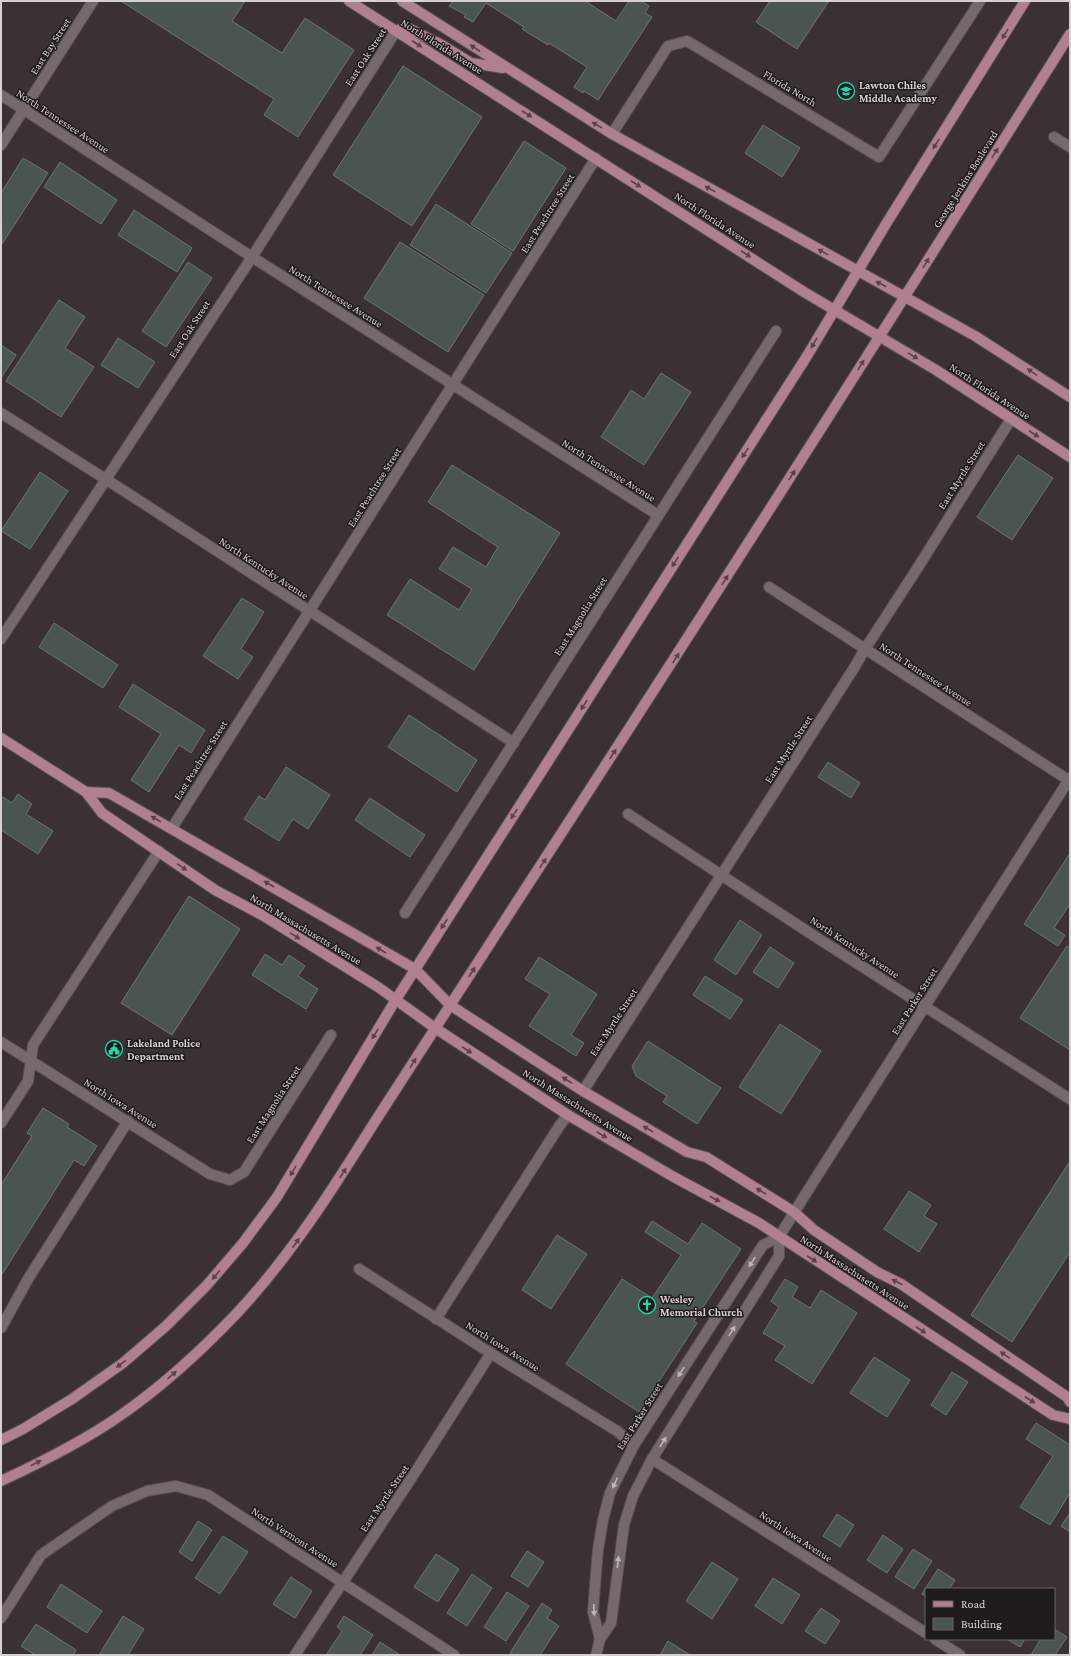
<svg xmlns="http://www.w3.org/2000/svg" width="1071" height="1656" font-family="'Crimson Pro',serif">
<rect width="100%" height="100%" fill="#3b3134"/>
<g fill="#4a5551" stroke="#6a7672">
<polygon points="121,1 245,1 232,21 282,53 305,18 354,50 298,137 264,115 274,99"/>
<polygon points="453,1 585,1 616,21 629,1 641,1 649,6 645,13 652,17 598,100 584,91 583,93 574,87 587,67 549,43 548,45 522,29 524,27 486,3 473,22 464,17 466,15 449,6"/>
<polygon points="770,1 829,1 797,49 756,22"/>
<polygon points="403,66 482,117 412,226 333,175"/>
<polygon points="763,125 800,148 782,177 745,153"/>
<polygon points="524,141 566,168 513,251 471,224"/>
<polygon points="23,158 48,173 2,244 1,193"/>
<polygon points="60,162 117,200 101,224 44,187"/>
<polygon points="436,204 512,253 486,293 410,245"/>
<polygon points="134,210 192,248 177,272 118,235"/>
<polygon points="400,242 484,295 448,352 364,298"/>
<polygon points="188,262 212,278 166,347 142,331"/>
<polygon points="59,300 85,317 65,348 94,367 61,417 6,381"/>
<polygon points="118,338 155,362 138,388 101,365"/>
<polygon points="1,345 16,355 1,378"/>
<polygon points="661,373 691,392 644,465 601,437 631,390 644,399"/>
<polygon points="1018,455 1053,478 1012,540 977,517"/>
<polygon points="452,465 560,533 474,670 387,615 410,579 459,610 472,589 439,569 453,547 486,567 498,547 428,502"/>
<polygon points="40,472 68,491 30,549 1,531"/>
<polygon points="242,598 264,612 241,649 253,657 238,679 203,656"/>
<polygon points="54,623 118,665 103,688 39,647"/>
<polygon points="133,684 205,730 191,753 179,745 149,792 131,780 161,734 119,707"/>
<polygon points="409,715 477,760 457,792 388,747"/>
<polygon points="828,762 860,783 851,798 818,777"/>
<polygon points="286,767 330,795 308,829 293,819 279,841 244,819 259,796 265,800"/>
<polygon points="18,794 32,804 26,814 53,831 38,854 1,830 1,799 3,797 12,803"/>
<polygon points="370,798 425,835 410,857 355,820"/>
<polygon points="1070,853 1070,904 1054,928 1065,935 1058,946 1024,924"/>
<polygon points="189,896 240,929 172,1035 121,1003"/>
<polygon points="740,920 762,935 736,975 714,960"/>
<polygon points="1067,946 1070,948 1070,1050 1020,1018"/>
<polygon points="770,947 794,963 778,988 753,972"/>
<polygon points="265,954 282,965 289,955 305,966 298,976 318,989 306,1009 252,975"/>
<polygon points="539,957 597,994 571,1035 584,1043 576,1056 529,1026 550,994 525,979"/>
<polygon points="705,976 743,1000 730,1019 693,995"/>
<polygon points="780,1024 821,1051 781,1114 739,1087"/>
<polygon points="648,1041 721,1088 697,1124 663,1102 667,1096 636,1076 632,1066"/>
<polygon points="43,1108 69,1124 67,1127 97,1146 84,1166 74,1160 1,1276 1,1185 32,1136 27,1133"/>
<polygon points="1070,1161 1070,1252 1012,1342 971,1315"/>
<polygon points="909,1191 931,1205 924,1216 937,1224 919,1252 884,1229"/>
<polygon points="652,1221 688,1244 702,1223 741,1249 694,1321 697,1323 639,1412 566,1364 622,1279 652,1298 681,1255 645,1232"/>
<polygon points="557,1235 587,1254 551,1309 522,1290"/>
<polygon points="785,1279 798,1287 792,1297 810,1308 821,1290 857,1313 812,1384 775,1360 785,1346 763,1333 779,1307 771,1301"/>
<polygon points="874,1357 910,1380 887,1417 850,1393"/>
<polygon points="952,1372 968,1382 946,1415 931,1405"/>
<polygon points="1036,1423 1070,1445 1070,1493 1050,1525 1020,1507 1053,1456 1026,1439"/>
<polygon points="1070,1513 1070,1532 1061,1526"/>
<polygon points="837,1514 854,1525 840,1547 823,1536"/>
<polygon points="198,1521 212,1530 192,1561 179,1552"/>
<polygon points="883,1535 903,1549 887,1573 867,1560"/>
<polygon points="223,1536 248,1552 220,1594 195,1578"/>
<polygon points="913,1549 932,1561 914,1589 895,1577"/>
<polygon points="527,1551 544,1562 528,1587 511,1576"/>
<polygon points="436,1554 459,1569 438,1602 414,1587"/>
<polygon points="712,1562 738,1579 712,1619 686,1601"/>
<polygon points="938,1569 955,1580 949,1589 926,1589 926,1597 922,1594"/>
<polygon points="472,1574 492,1588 467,1626 447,1613"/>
<polygon points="291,1577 312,1591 295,1618 273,1604"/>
<polygon points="773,1578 800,1595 782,1624 755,1606"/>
<polygon points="61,1584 102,1611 87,1633 47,1607"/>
<polygon points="507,1592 529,1606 506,1641 484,1627"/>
<polygon points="542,1603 552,1610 547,1618 559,1626 540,1655 514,1655 510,1653"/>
<polygon points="821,1608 840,1621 825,1644 805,1631"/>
<polygon points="123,1616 144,1629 128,1655 99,1655"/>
<polygon points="344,1616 373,1635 360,1655 326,1655 342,1631 337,1627"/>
<polygon points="36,1624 76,1650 73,1655 35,1655 21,1646"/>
<polygon points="1054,1629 1067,1637 1055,1655 1031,1655 1041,1639 1054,1639"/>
<polygon points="1007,1639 1025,1639 1020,1647"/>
<polygon points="668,1641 690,1655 660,1655"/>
<polygon points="380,1642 400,1655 372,1655"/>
</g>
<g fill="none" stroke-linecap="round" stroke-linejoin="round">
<g stroke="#585053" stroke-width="12">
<g id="minor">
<polyline points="1,95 252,257 658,515"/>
<polyline points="612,134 668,46 687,41 879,157 980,1"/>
<polyline points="1054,137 1070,147"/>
<polyline points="1,145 93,1"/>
<polyline points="1,413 118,487 514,743"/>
<polyline points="769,587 1070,781"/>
<polyline points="1,639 252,257 396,31"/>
<polyline points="628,814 822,941 1070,1099"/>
<polyline points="172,828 596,158"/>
<polyline points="405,913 776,331"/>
<polyline points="1,1042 210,1174 230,1180 244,1172 331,1035"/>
<polyline points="583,1091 854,668 865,649 915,572 1011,419"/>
<polyline points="1,1123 28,1081 33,1045 159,851"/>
<polyline points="359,1269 503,1361 617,1431 634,1445"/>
<polyline points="436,1319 560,1125 568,1115"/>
<polyline points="1,1328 28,1279 128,1121"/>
<polyline points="652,1459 926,1633"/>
<polyline points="1,1618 41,1555 112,1506 147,1491 176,1486 208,1495 454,1655"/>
<polyline points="600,1639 593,1612 595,1585 598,1550 603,1520 610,1493 634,1445 763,1245 779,1237"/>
<polyline points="935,1639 960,1655"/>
<polyline points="295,1655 416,1471 491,1353"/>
<polyline points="596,1655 600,1639 611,1623 624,1525 633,1496 652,1459 779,1256 779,1237 805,1195 1070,778"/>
</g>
</g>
<g stroke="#585053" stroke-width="12">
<g id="major">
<polyline points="349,1 804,292 936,370 1070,457"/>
<polyline points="402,1 612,134 975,336 1070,397"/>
<polyline points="396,31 406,27 442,45 471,63 503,68"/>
<polyline points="1,738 86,792 102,813 215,890 262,915 378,987 435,1028 568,1115 672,1176 759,1223 1053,1415 1070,1419"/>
<polyline points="86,792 109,793 415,969 450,1005 583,1091 687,1152 706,1157 794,1212 814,1230 877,1272 901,1284 1067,1397 1070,1402"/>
<polyline points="1,1440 23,1429 72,1399 123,1363 166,1326 207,1285 243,1243 277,1197 395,1001 807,356 886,224 1025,1"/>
<path d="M1 1481C42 1462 84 1441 121 1415 164 1385 202 1350 238 1312 292 1254 334 1187 376 1120 424 1046 472 971 520 897 706 611 889 323 1070 34"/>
</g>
</g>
<use href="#minor" stroke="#75696c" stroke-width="10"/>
<use href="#major" stroke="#b0808e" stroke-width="10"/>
</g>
<defs><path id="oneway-solid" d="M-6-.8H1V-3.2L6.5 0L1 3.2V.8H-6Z"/></defs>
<g fill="#59434a">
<use href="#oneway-solid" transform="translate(1005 34) rotate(122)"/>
<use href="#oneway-solid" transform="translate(417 44) rotate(33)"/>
<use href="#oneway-solid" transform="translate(475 48) rotate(-147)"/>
<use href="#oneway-solid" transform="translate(527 114) rotate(33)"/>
<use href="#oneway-solid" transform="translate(597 125) rotate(-149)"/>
<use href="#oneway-solid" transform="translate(936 144) rotate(122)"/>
<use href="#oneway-solid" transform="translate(995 153) rotate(-58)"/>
<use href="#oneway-solid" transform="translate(636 184) rotate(33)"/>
<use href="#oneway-solid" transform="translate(710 189) rotate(-151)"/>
<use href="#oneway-solid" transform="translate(823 252) rotate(-151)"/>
<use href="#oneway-solid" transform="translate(746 254) rotate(33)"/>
<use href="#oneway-solid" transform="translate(926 263) rotate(-58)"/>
<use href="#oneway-solid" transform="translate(881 284) rotate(-152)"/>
<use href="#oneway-solid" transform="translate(814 343) rotate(120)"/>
<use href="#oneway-solid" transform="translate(913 356) rotate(31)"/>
<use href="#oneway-solid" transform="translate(861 365) rotate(-58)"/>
<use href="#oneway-solid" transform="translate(1032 372) rotate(-146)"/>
<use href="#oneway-solid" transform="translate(1034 434) rotate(33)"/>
<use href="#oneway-solid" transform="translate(745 453) rotate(123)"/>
<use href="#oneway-solid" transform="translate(792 475) rotate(-58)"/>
<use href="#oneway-solid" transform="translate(675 562) rotate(123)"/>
<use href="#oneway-solid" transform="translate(725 580) rotate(-58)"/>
<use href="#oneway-solid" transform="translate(676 658) rotate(-57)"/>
<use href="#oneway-solid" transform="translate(584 705) rotate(123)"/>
<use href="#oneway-solid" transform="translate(613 754) rotate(-57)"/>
<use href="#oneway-solid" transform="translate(514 814) rotate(123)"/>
<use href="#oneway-solid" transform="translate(156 819) rotate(-151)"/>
<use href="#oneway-solid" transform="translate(543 863) rotate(-57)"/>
<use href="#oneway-solid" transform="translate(182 867) rotate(34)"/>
<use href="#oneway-solid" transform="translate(269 884) rotate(-150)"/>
<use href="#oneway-solid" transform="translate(444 924) rotate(123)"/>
<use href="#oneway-solid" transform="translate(295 936) rotate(32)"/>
<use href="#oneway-solid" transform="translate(381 950) rotate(-150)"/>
<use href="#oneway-solid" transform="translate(472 972) rotate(-57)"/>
<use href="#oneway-solid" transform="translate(375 1034) rotate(121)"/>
<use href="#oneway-solid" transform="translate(467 1050) rotate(33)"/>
<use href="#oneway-solid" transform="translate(413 1063) rotate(-58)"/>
<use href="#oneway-solid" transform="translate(567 1080) rotate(-147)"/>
<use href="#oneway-solid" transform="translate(648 1129) rotate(-150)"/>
<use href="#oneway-solid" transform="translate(602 1135) rotate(30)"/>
<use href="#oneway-solid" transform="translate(293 1171) rotate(121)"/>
<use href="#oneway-solid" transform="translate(343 1173) rotate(-57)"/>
<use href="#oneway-solid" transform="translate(761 1191) rotate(-149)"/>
<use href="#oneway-solid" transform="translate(715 1199) rotate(28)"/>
<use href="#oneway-solid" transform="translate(296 1243) rotate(-54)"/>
<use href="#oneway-solid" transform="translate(812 1259) rotate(33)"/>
<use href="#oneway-solid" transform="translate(216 1275) rotate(131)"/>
<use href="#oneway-solid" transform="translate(897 1282) rotate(-153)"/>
<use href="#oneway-solid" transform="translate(921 1330) rotate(33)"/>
<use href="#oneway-solid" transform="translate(1005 1355) rotate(-145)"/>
<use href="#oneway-solid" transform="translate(121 1364) rotate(143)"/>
<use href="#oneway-solid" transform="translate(172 1375) rotate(-41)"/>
<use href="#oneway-solid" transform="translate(1030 1400) rotate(33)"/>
<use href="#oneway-solid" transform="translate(36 1463) rotate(-27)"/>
</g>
<g fill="#beb6b8">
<use href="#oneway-solid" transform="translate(752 1262) rotate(123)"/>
<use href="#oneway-solid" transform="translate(732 1331) rotate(-58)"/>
<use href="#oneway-solid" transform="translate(681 1372) rotate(123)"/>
<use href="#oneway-solid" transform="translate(663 1442) rotate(-58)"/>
<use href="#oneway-solid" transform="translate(615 1483) rotate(115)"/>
<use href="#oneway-solid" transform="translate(618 1562) rotate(-83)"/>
<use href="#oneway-solid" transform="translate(594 1610) rotate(87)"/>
</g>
<defs>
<g id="school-ring" transform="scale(0.9)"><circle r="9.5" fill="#1f1a1c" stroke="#24d5ae" stroke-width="1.5"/><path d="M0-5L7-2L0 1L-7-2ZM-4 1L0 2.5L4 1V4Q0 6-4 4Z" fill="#24d5ae"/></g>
<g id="civic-ring" transform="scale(0.9)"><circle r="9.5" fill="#1f1a1c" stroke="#24d5ae" stroke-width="1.5"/><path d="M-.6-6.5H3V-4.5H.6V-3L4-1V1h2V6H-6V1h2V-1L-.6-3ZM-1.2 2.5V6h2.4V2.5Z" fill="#24d5ae"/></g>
<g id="church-ring" transform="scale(0.9)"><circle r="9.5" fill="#1f1a1c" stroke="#24d5ae" stroke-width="1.5"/><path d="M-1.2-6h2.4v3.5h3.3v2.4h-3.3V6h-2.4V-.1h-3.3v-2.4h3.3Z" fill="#24d5ae"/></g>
</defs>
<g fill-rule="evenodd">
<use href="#school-ring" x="846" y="91"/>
<use href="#civic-ring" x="114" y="1049"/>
<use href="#church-ring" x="647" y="1305"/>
</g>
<g text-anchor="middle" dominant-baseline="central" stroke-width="3" stroke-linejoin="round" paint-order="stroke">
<g font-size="11" fill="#d7d0d2" stroke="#1f1a1c">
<text transform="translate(50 46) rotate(-57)">East Bay Street</text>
<text transform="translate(442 46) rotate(32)">North Florida Avenue</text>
<text transform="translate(365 57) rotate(-57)">East Oak Street</text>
<text transform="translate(790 88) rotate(31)">Florida North</text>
<text transform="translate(63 121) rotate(33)">North Tennessee Avenue</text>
<text transform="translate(965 179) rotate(-58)">George Jenkins Boulevard</text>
<text transform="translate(547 213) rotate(-58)">East Peachtree Street</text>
<text transform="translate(715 220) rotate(33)">North Florida Avenue</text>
<text transform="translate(336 296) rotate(32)">North Tennessee Avenue</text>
<text transform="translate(189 329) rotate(-57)">East Oak Street</text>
<text transform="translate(990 391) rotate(33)">North Florida Avenue</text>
<text transform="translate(609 470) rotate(32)">North Tennessee Avenue</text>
<text transform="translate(961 475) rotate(-58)">East Myrtle Street</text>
<text transform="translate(374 487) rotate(-58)">East Peachtree Street</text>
<text transform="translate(264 568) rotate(33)">North Kentucky Avenue</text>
<text transform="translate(580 616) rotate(-58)">East Magnolia Street</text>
<text transform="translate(926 674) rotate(33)">North Tennessee Avenue</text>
<text transform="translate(788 749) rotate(-57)">East Myrtle Street</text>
<text transform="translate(200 760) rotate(-58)">East Peachtree Street</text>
<text transform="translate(306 929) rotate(31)">North Massachusetts Avenue</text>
<text transform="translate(855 947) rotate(33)">North Kentucky Avenue</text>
<text transform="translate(914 1001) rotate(-58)">East Parker Street</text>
<text transform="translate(613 1022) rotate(-57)">East Myrtle Street</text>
<text transform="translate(121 1103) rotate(32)">North Iowa Avenue</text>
<text transform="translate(273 1104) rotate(-57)">East Magnolia Street</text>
<text transform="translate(578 1105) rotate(32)">North Massachusetts Avenue</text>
<text transform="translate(855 1272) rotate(33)">North Massachusetts Avenue</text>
<text transform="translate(503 1346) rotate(32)">North Iowa Avenue</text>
<text transform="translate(639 1416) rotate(-58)">East Parker Street</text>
<text transform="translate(384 1498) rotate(-56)">East Myrtle Street</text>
<text transform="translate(796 1536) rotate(33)">North Iowa Avenue</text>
<text transform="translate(295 1537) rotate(33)">North Vermont Avenue</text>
</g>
<g font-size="11" font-weight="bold" fill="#d7d0d2" stroke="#1f1a1c" text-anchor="start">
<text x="859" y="85">Lawton Chiles<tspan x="859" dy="13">Middle Academy</tspan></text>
<text x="127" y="1043">Lakeland Police<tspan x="127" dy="13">Department</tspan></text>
<text x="660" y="1299">Wesley<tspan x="660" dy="13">Memorial Church</tspan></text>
</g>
</g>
<rect width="1071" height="1656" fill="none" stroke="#d7d0d2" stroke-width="4"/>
<rect x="925" y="1588" width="130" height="52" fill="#1f1a1c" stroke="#696365"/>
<rect x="933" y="1601" width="20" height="6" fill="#b0808e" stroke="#696365"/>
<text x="961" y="1608" font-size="12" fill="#d7d0d2">Road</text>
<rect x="933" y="1618" width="20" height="12" fill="#4a5551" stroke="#696365"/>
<text x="961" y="1628" font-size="12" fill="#d7d0d2">Building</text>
</svg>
